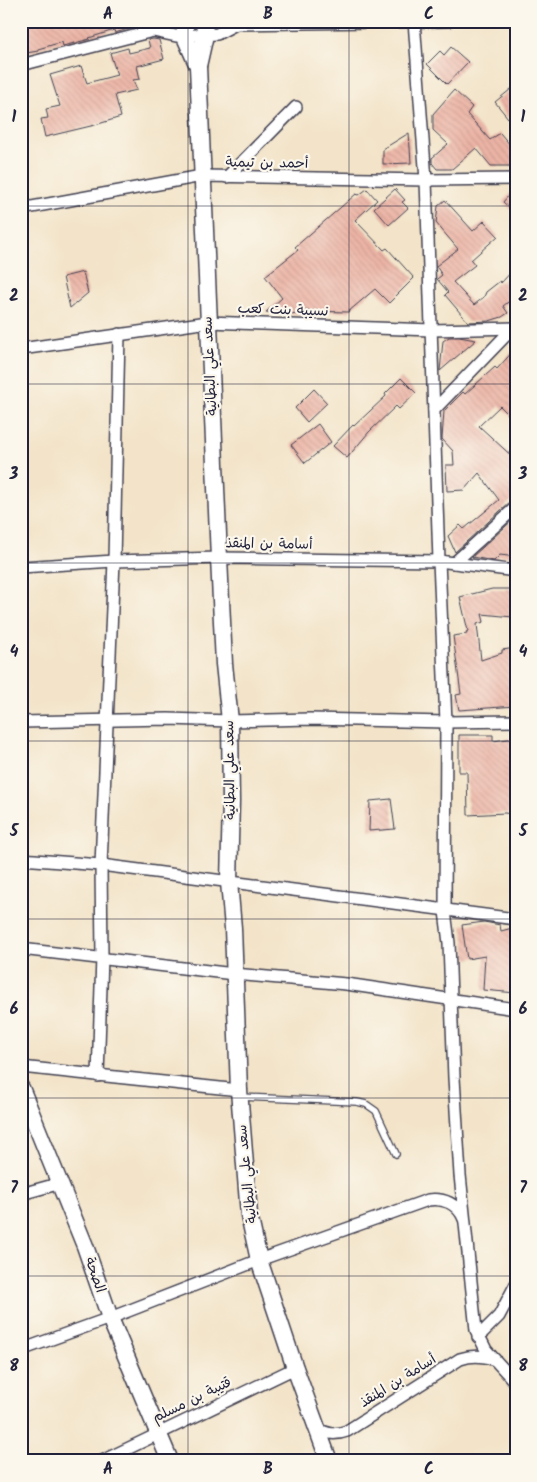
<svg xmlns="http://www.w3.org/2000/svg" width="537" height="1482" font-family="Kalam,'Playpen Sans Arabic',sans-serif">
<defs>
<pattern id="building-back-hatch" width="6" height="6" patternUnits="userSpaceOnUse" patternTransform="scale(1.25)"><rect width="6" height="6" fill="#ecb4a5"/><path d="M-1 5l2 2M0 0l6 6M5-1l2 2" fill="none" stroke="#ca9a8f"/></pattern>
</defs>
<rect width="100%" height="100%" fill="#fbf7ec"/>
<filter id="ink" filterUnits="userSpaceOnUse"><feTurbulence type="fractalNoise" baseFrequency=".02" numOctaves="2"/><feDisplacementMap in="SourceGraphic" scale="10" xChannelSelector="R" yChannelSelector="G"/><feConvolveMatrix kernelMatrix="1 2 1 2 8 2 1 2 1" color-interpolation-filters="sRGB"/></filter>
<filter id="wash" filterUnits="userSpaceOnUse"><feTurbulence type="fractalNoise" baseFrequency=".0096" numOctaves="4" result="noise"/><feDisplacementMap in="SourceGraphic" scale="20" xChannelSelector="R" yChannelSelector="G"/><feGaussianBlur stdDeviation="1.12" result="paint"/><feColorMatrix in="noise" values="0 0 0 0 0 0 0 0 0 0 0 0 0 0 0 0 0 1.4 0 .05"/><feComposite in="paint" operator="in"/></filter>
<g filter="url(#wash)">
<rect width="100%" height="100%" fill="#f3e4c9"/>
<g id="blocks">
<g fill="url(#building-back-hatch)">
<polygon points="38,21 153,21 150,24 144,26 144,24 115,33 114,30 89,38 90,39 63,46 62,42 38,49 38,51 21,54 21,24"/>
<polygon points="153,39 159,40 164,59 137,66 140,79 133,80 137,90 115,95 121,117 95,125 45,137 41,119 48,118 46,109 60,106 50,75 81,66 87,83 117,75 110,53 128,48 129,53 150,48 148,40"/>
<polygon points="451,47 468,62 447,84 427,64 440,51 444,55"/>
<polygon points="516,85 516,112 508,118 495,102"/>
<polygon points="454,90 472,107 467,114 490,140 500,133 516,152 516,166 491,166 476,148 452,169 437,169 432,163 432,158 448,144 433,130 433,114"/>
<polygon points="409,133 411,163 383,164 383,149"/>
<polygon points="516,187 516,214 503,202"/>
<polygon points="367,189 377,200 355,220 384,250 387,248 414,278 389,303 375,289 348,312 305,311 302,314 266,312 282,298 265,276 298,250 295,247 356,194 359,195"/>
<polygon points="395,189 405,200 402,202 408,208 389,225 374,208"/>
<polygon points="445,200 473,231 484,221 498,236 471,260 475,265 453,282 474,305 484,297 486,292 500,281 501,283 516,267 516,296 503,306 508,313 502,317 489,321 468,322 445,295 448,292 437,279 442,275 436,266 458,249 436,223 438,206"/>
<polygon points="83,272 88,293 70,308 63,277"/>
<polygon points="449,337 459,337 476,340 440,371 443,341"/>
<polygon points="516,348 516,422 500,406 479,426 516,460 516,500 511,501 455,552 448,536 460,525 464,529 499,500 479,473 464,490 447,491 446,465 454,465 453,451 442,439 444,411 463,392 465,394 495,367 497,369"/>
<polygon points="401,378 416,393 399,409 396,406 369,432 347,458 333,446 353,425 354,426 386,396 385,394"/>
<polygon points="314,389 327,403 307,422 295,408"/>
<polygon points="318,424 331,442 305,463 291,445"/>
<polygon points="516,517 516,557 500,555 494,561 472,557"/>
<polygon points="492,589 514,589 513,617 482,614 484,622 477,624 481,660 502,653 502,650 516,648 516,706 459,710 456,695 461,694 453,636 467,634 466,632 468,631 460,597"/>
<polygon points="459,735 493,735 493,741 516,738 516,815 505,813 468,815 467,772 459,772"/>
<polygon points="391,799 395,829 369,831 370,801"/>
<polygon points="484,922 500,925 501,931 516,927 516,993 483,990 485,956 467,959 462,925"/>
</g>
</g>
</g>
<g filter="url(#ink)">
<use href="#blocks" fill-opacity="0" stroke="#413f50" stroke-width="1"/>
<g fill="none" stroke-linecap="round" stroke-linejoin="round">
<g stroke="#413f50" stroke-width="8">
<polyline id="service" points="241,1097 357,1102 366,1104 376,1111 396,1154"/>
</g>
<g stroke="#413f50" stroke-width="14">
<g id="minor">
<polyline points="230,21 236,24 448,21"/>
<polyline points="414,21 426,180 439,561 446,722 445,911 449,943 454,1078 460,1175 476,1330 486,1350 516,1383"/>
<polyline points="153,31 176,36 217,34 236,24"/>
<polyline points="21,65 153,31 166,21"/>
<polyline points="227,177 296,107"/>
<polyline points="21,209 202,176 426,180 516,179"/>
<polyline points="21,349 208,322 432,330 516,328"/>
<polyline points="434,410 513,328"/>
<polyline points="454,563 516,507"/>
<polyline points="21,567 114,561 219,558 439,561 516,571"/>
<polyline points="21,722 168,719 230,721 310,719 446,722 516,721"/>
<polyline points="21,859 101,865 516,919"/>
<polyline points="21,949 234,974 346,984 516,1009"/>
<polyline points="21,1067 239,1090"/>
<polyline points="98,1076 102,957 101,865 114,561 119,334"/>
<polyline points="21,1194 61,1183"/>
<polyline points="478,1337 499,1316 516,1284"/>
<path d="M21 1350 110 1318 259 1260 428 1200C444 1198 458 1204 464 1219"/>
<path d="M317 1428C327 1435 336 1435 347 1431L460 1359C472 1355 483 1355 495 1360"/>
<polyline points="102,1461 295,1368"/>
</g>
</g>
<g stroke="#413f50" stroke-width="19">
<g id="secondary">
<polyline points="185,21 185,37 198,66"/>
<polyline points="204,21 205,35 198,66 219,558 224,664 230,721 231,801 229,882 233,928 239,1090 249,1215 259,1260 295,1368 329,1461"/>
<polyline points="21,1088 85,1246 110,1318 170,1461"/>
</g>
</g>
<use href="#service" stroke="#fff" stroke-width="5.5"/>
<use href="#minor" stroke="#fff" stroke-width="11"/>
<use href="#secondary" stroke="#fff" stroke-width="16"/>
</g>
</g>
<path fill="none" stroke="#22223b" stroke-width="1" stroke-opacity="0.55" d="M188 21V1461M349 21V1461M21 206H516M21 384H516M21 563H516M21 741H516M21 919H516M21 1098H516M21 1276H516"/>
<g text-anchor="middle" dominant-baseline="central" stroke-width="4.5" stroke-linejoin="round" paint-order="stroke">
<g font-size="14" fill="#22223b" stroke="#fbf7ec">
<text transform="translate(267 163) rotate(1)">أحمد بن تيمية</text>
<text transform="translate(283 310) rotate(2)">نسيبة بنت كعب</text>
<text transform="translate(210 366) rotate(-93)">سعد علي البطانية</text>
<text transform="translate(269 544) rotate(1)">أسامة بن المنقذ</text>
<text transform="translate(230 770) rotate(-91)">سعد علي البطانية</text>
<text transform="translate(247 1174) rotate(-96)">سعد علي البطانية</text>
<text transform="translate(95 1275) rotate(71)">الصحة</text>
<text transform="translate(398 1381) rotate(-32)">أسامة بن المنقذ</text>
<text transform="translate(192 1400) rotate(-26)">قتيبة بن مسلم</text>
</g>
</g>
<rect width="537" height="1482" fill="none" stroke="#fbf7ec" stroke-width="55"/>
<rect x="28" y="28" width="482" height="1426" fill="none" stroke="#22223b" stroke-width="2"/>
<g font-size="16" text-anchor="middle" font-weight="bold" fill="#22223b">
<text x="108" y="19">A</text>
<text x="268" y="19">B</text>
<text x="429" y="19">C</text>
<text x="14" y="122">1</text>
<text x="523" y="122">1</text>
<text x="14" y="301">2</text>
<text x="523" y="301">2</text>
<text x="14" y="479">3</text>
<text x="523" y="479">3</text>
<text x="14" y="657">4</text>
<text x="523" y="657">4</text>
<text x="14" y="836">5</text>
<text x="523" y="836">5</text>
<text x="14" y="1014">6</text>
<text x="523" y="1014">6</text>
<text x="14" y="1193">7</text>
<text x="523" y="1193">7</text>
<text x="14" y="1371">8</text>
<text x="523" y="1371">8</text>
<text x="108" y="1474">A</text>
<text x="268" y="1474">B</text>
<text x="429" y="1474">C</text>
</g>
</svg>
